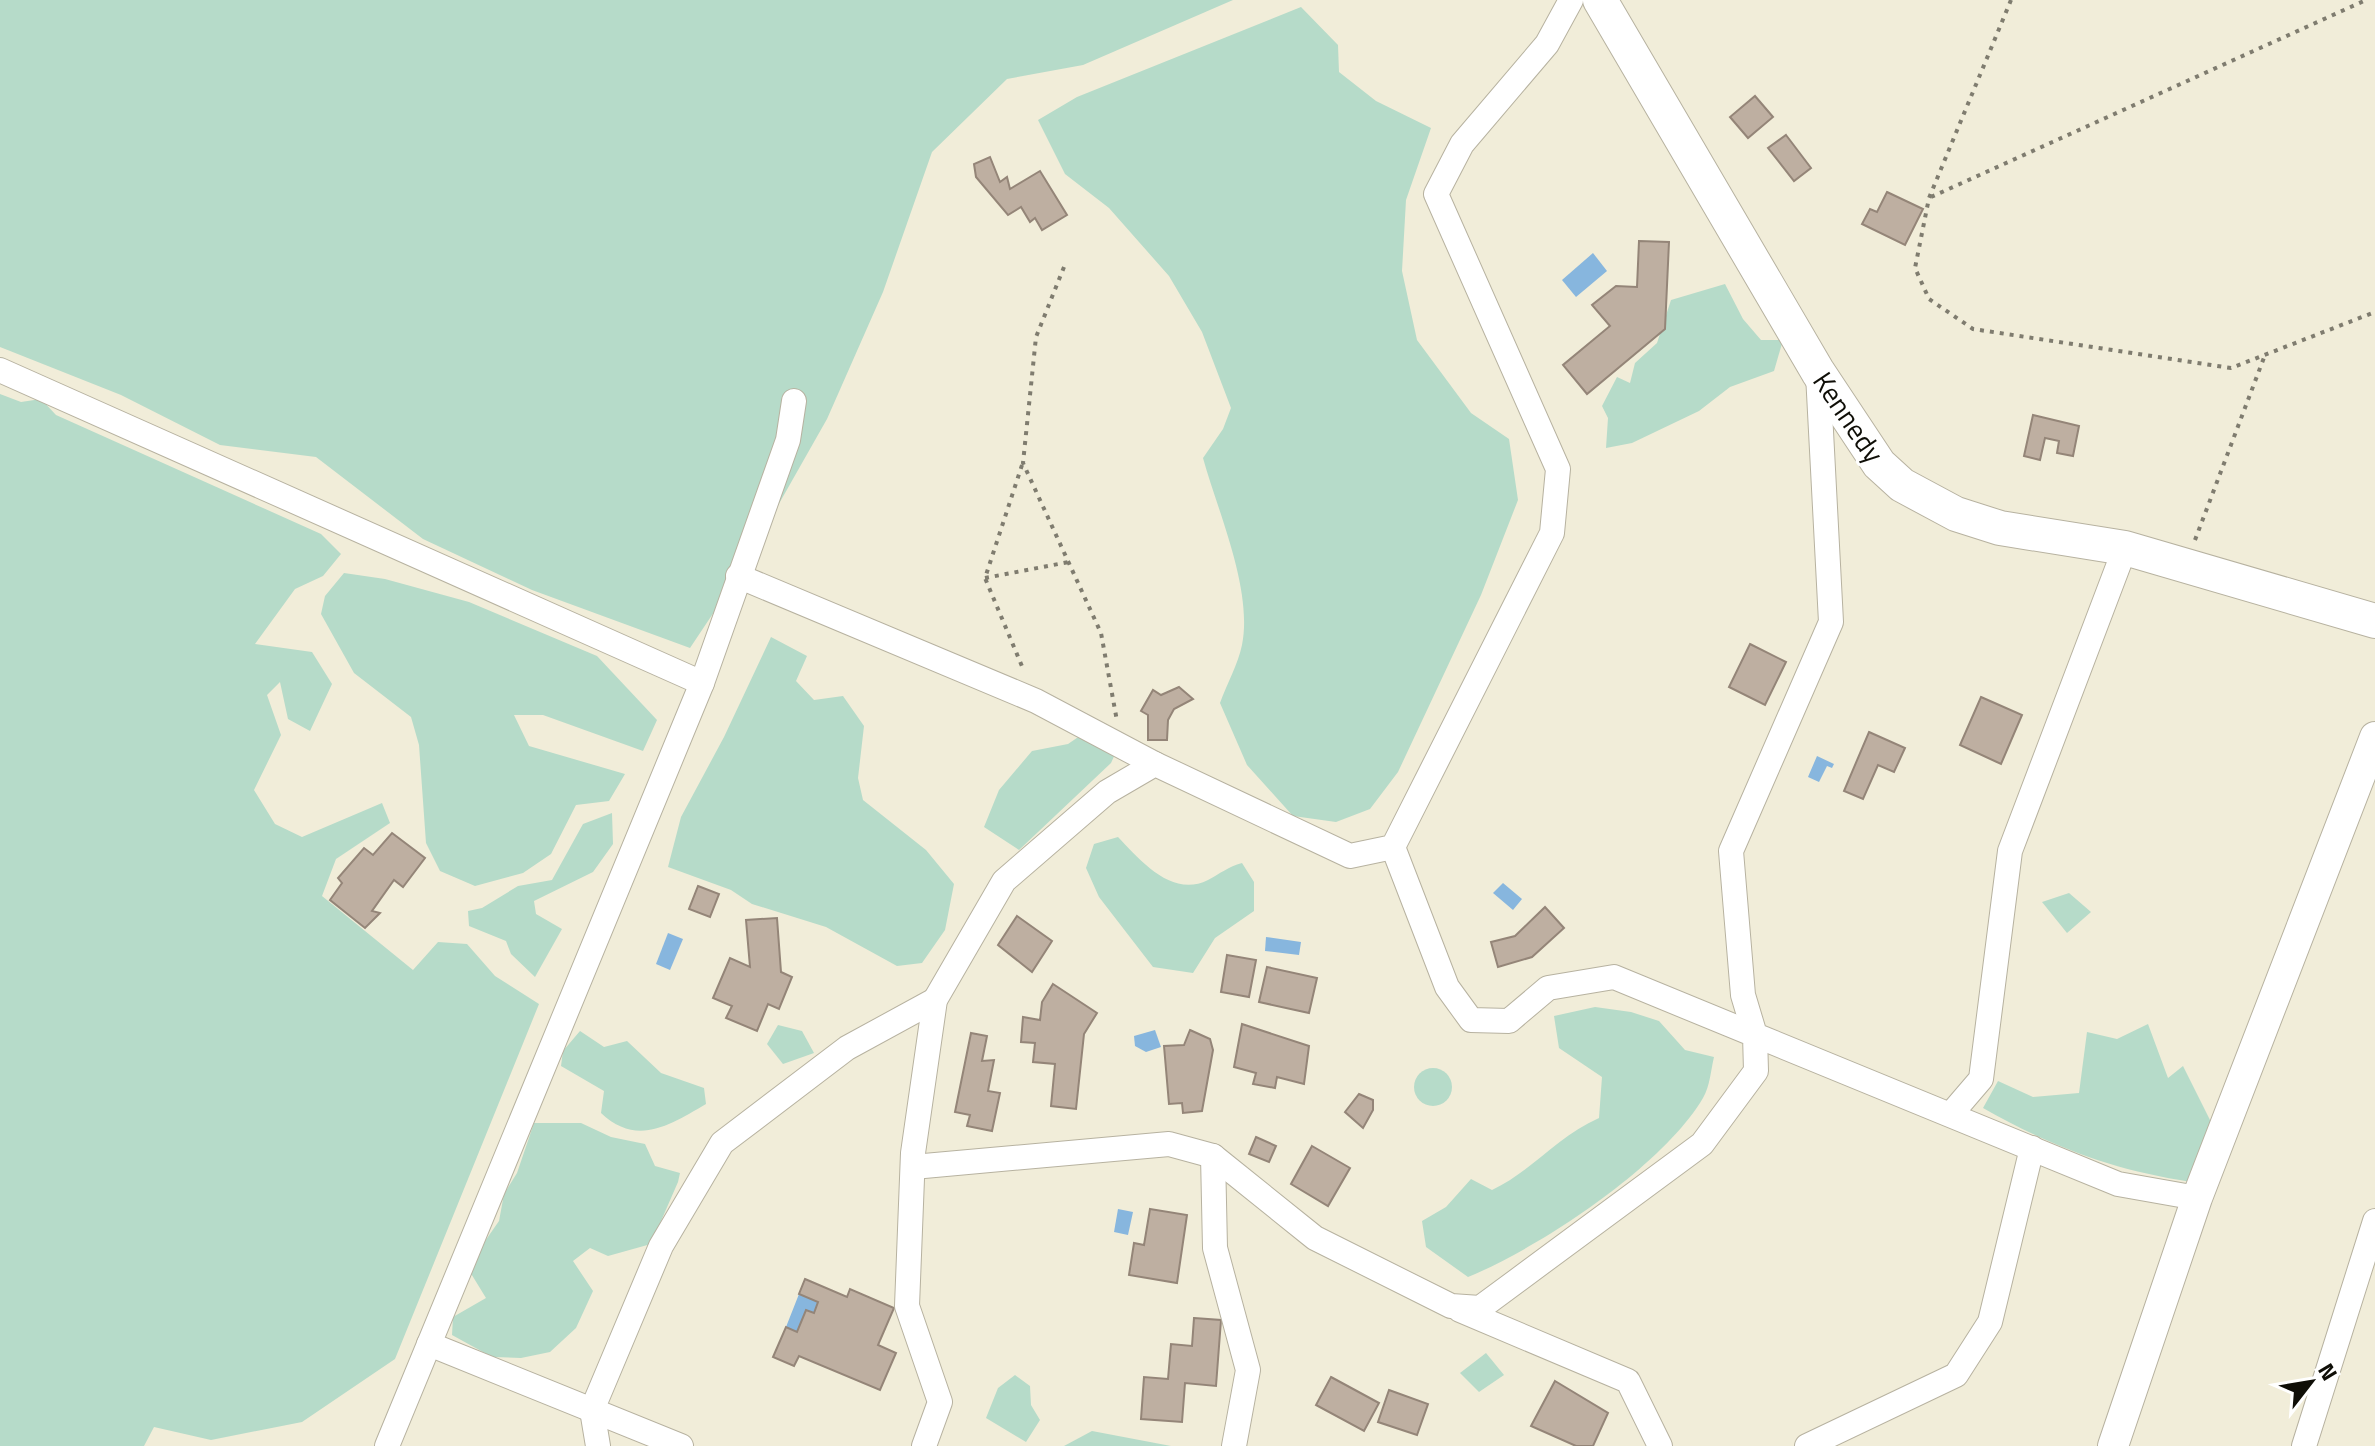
<svg xmlns="http://www.w3.org/2000/svg" width="2375" height="1446" font-family="'Titillium Web',sans-serif">
<rect width="100%" height="100%" fill="#f1edd9"/>
<g fill="#b6dbc9">
<polygon points="0,0 1233,0 1083,65 1007,79 932,152 883,292 827,419 738,576 690,648 532,590 423,539 316,457 220,445 121,395 0,347"/>
<path d="M1301 7 1338 45 1339 72 1376 101 1431 128 1406 200 1402 271 1417 340 1471 413 1509 439 1518 500 1481 595 1398 772 1370 809 1336 822 1293 816 1247 765 1220 703C1227 684 1238 664 1242 645 1253 590 1218 512 1203 458L1223 429 1231 408 1202 332 1169 276 1109 208 1065 174 1038 120 1077 97Z"/>
<polygon points="1725,284 1743,319 1761,340 1783,340 1774,371 1730,387 1699,411 1632,443 1606,448 1608,418 1602,406 1617,377 1630,383 1635,363 1657,343 1671,300"/>
<polygon points="0,394 21,402 41,399 56,415 321,534 341,554 323,576 295,589 255,644 312,652 332,684 310,731 288,719 280,682 267,695 281,735 254,790 275,824 302,837 382,803 390,823 336,859 322,896 413,970 438,942 467,944 495,976 539,1004 395,1359 302,1422 211,1440 154,1427 144,1446 0,1446"/>
<polygon points="344,573 385,579 469,602 597,656 657,720 643,751 543,715 514,715 529,746 625,774 609,801 576,805 551,854 523,873 475,886 440,871 426,843 419,745 411,717 354,673 321,614 325,596"/>
<polygon points="771,637 807,656 796,681 814,700 843,696 864,726 858,778 863,800 926,850 954,884 945,930 922,963 897,966 826,927 752,904 731,890 668,867 681,817 724,737"/>
<polygon points="1093,727 1116,752 1111,763 1019,850 984,827 999,790 1032,751 1068,744"/>
<polygon points="612,813 613,844 593,872 534,901 536,914 562,929 535,977 511,954 506,941 469,926 468,911 482,908 518,886 552,880 583,824"/>
<path d="M1118 837C1141 861 1172 898 1208 880 1221 873 1228 867 1242 863L1254 882V911L1215 938 1193 973 1153 967 1099 897 1086 868 1094 844Z"/>
<polygon points="2069,893 2091,912 2067,933 2042,902"/>
<path d="M1595 1007 1631 1012 1659 1021 1685 1050 1714 1057C1711 1069 1710 1086 1703 1098 1663 1166 1541 1247 1468 1277L1426 1247 1422 1221 1446 1207 1471 1179 1492 1190C1532 1171 1558 1136 1599 1118L1602 1077 1559 1048 1554 1016Z"/>
<path d="M2148 1024 2168 1078 2183 1066 2220 1140 2191 1182C2112 1170 2052 1147 1983 1108L1998 1081 2033 1097 2079 1093 2087 1032 2117 1039Z"/>
<polygon points="778,1025 802,1031 814,1053 783,1064 767,1044"/>
<path d="M580 1031 604 1047 627 1041 661 1073 704 1088 706 1104C670 1125 637 1147 601 1113L604 1091 561 1066 563 1051Z"/>
<circle cx="1433" cy="1087" r="19"/>
<polygon points="534,1123 581,1123 611,1137 645,1144 655,1166 680,1173 678,1182 651,1244 608,1256 590,1248 573,1261 593,1291 576,1328 550,1352 521,1358 492,1357 452,1335 453,1317 486,1298 467,1267 499,1221 504,1194 517,1173"/>
<polygon points="1486,1353 1504,1375 1479,1392 1460,1373"/>
<polygon points="1015,1375 1030,1386 1031,1405 1040,1420 1026,1442 986,1418 998,1388"/>
<polygon points="1092,1431 1171,1446 1064,1446"/>
</g>
<g fill="#87b6de">
<polygon points="1593,253 1607,271 1576,297 1562,280"/>
<polygon points="1817,756 1834,764 1832,768 1827,766 1819,782 1808,777"/>
<polygon points="1503,883 1522,899 1513,910 1493,893"/>
<polygon points="668,933 683,939 670,970 656,964"/>
<polygon points="1266,937 1301,942 1299,955 1265,951"/>
<polygon points="1155,1030 1161,1047 1146,1052 1135,1046 1134,1036"/>
<polygon points="1118,1209 1133,1212 1128,1235 1114,1232"/>
<polygon points="799,1294 818,1302 814,1313 806,1311 797,1332 786,1327"/>
</g>
<g fill="#beafa1" stroke="#948578" stroke-width="2">
<polygon points="1755,96 1773,117 1748,138 1730,117"/>
<polygon points="1786,135 1811,168 1794,181 1768,148"/>
<polygon points="990,157 1000,182 1007,177 1010,189 1040,171 1067,215 1042,230 1035,218 1030,222 1021,207 1008,215 976,177 974,164"/>
<polygon points="1887,192 1923,209 1905,245 1862,224 1870,209 1877,212"/>
<polygon points="1639,241 1669,242 1665,329 1587,394 1563,365 1610,326 1592,305 1616,286 1637,287"/>
<polygon points="2033,415 2079,426 2073,456 2057,453 2059,441 2045,438 2040,460 2024,456"/>
<polygon points="1750,644 1786,662 1765,705 1729,687"/>
<polygon points="1179,687 1193,699 1174,709 1168,720 1167,740 1148,740 1148,715 1141,711 1153,690 1161,695"/>
<polygon points="1981,697 2022,715 2001,764 1960,745"/>
<polygon points="1869,732 1905,748 1894,772 1878,765 1863,799 1844,791"/>
<polygon points="392,833 425,858 403,887 394,880 372,911 380,913 365,928 330,900 342,883 338,878 364,848 373,855"/>
<polygon points="698,886 719,894 710,917 689,909"/>
<polygon points="1545,907 1564,928 1532,957 1498,967 1491,942 1515,936"/>
<polygon points="1017,916 1052,941 1032,972 998,945"/>
<polygon points="777,918 781,972 792,977 779,1009 768,1004 757,1031 726,1018 732,1006 713,998 730,958 750,967 746,920"/>
<polygon points="1227,955 1256,960 1249,997 1221,992"/>
<polygon points="1267,967 1317,978 1309,1013 1259,1002"/>
<polygon points="1053,984 1097,1013 1084,1034 1076,1109 1051,1106 1055,1064 1033,1062 1035,1043 1021,1042 1023,1017 1040,1020 1042,1002"/>
<polygon points="1242,1024 1309,1046 1304,1084 1277,1077 1275,1088 1253,1084 1256,1073 1234,1067"/>
<polygon points="1190,1030 1210,1039 1213,1050 1202,1111 1183,1113 1182,1103 1169,1104 1164,1046 1184,1045"/>
<polygon points="971,1033 987,1036 982,1061 994,1060 988,1091 1000,1093 992,1131 967,1126 970,1115 955,1112"/>
<polygon points="1359,1094 1373,1100 1373,1110 1363,1128 1345,1112"/>
<polygon points="1256,1137 1276,1146 1269,1162 1249,1154"/>
<polygon points="1312,1146 1350,1168 1328,1206 1291,1184"/>
<polygon points="1150,1209 1187,1215 1177,1283 1129,1275 1134,1243 1144,1245"/>
<polygon points="805,1279 847,1297 850,1289 894,1308 878,1345 896,1353 880,1390 799,1356 794,1366 773,1357 786,1327 797,1332 806,1310 814,1313 818,1302 799,1294"/>
<polygon points="1194,1318 1221,1320 1216,1386 1185,1383 1182,1422 1141,1419 1144,1377 1168,1379 1171,1344 1192,1346"/>
<polygon points="1331,1377 1379,1403 1364,1431 1316,1405"/>
<polygon points="1555,1381 1608,1413 1593,1446 1576,1446 1531,1426"/>
<polygon points="1389,1390 1428,1404 1417,1435 1378,1422"/>
</g>
<g fill="none" stroke-linecap="round" stroke-linejoin="round">
<g stroke="#b7b2a0" stroke-width="26">
<g id="minor">
<polyline points="0,370 702,683"/>
<polyline points="1818,374 1831,622 1731,851 1743,995 1755,1035 2118,1184 2197,1198"/>
<polyline points="738,576 1036,701 1155,764"/>
<polyline points="1951,1114 1981,1079 2010,851 2125,548"/>
<polyline points="1213,1156 1215,1248 1248,1370 1234,1446"/>
<polyline points="913,1167 1169,1144 1213,1156 1315,1238 1451,1306 1480,1308 1702,1144 1756,1071 1755,1035 1614,977 1548,988 1509,1021 1471,1020 1447,987 1393,847"/>
<polyline points="1460,1310 1628,1381 1660,1446"/>
<polyline points="429,1344 681,1446"/>
<polyline points="387,1446 702,683 788,440 794,401"/>
<polyline points="598,1446 592,1410 661,1246 722,1143 847,1048 935,1000"/>
<polyline points="924,1446 940,1402 907,1306 913,1153 935,1000 1004,881 1107,792 1155,764 1350,856 1393,847 1552,533 1558,469 1436,194 1462,144 1547,44 1571,0"/>
<polyline points="1807,1446 1956,1375 1990,1322 2032,1148"/>
<polyline points="2304,1446 2375,1221"/>
</g>
</g>
<g stroke="#b7b2a0" stroke-width="32">
<polyline id="tertiary" points="2113,1446 2197,1198 2375,737"/>
</g>
<g stroke="#b7b2a0" stroke-width="36">
<polyline id="secondary" points="1600,0 1818,372 1879,464 1902,485 1956,514 2000,528 2125,548 2375,621"/>
</g>
<g stroke="#7f7c6f" stroke-width="4" stroke-dasharray="4 6" stroke-linecap="butt">
<polyline points="2011,0 1929,198 1915,268 1929,299 1973,329 2231,368 2375,312"/>
<polyline points="1931,197 2366,0"/>
<polyline points="1064,267 1036,337 1023,463 1101,633 1117,721"/>
<polyline points="1022,465 985,578 1024,671"/>
<polyline points="2195,540 2265,355"/>
<polyline points="985,578 1069,562"/>
</g>
<use href="#minor" stroke="#fff" stroke-width="24"/>
<use href="#tertiary" stroke="#fff" stroke-width="30"/>
<use href="#secondary" stroke="#fff" stroke-width="34"/>
</g>
<g text-anchor="middle" dominant-baseline="central" stroke-width="6" stroke-linejoin="round" paint-order="stroke">
<g font-size="28" fill="#0f0e07" stroke="#fff">
<text transform="translate(1849 417) rotate(56)">Kennedy</text>
</g>
</g>
<g transform="translate(2311 1382) rotate(59)" stroke="#ffffff" stroke-width="6" paint-order="stroke">
<path d="M0-6L14 30L0 20L-14 30Z" fill="#0f0e07"/>
<text y="-12" font-size="22" font-weight="bold" text-anchor="middle" fill="#0f0e07">N</text>
</g>
</svg>
